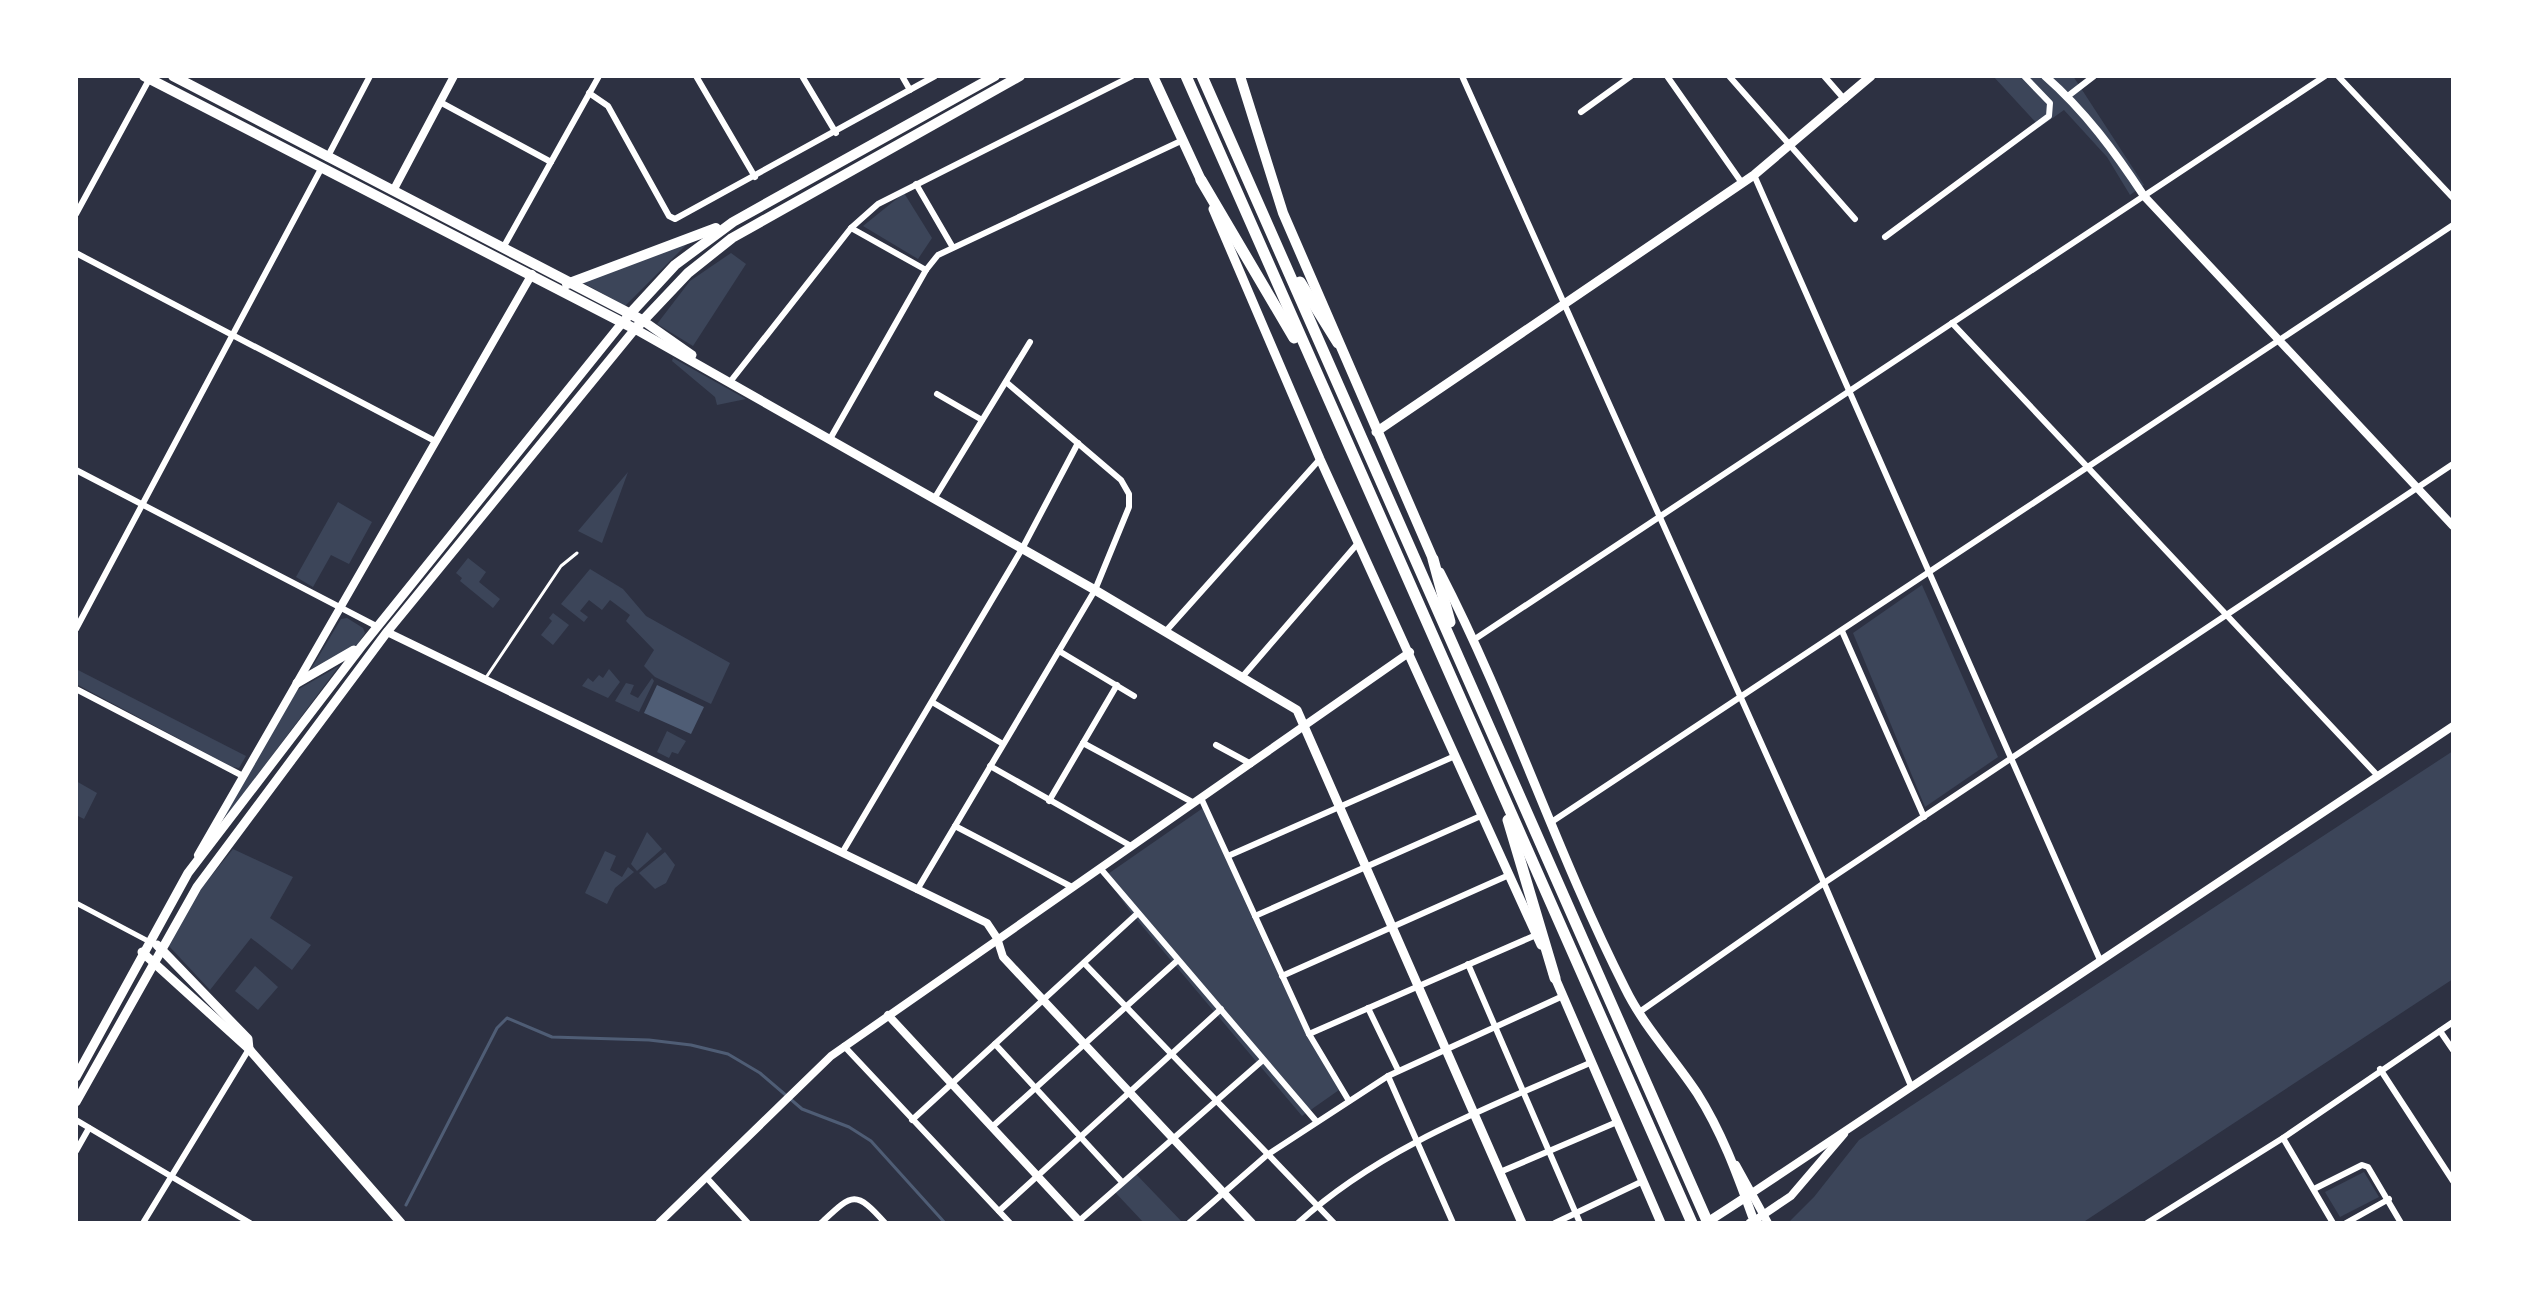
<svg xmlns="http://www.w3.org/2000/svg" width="2529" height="1299" font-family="'Open Sans',sans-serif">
<rect width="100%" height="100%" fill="#2d3142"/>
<g fill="#3c4559">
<polygon points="1993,76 2073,76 2144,185 2130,195 2107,157 2064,110 2040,127"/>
<polygon points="904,193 932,238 918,259 863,226"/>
<polygon points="688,243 625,306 580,281"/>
<polygon points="731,253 746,264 693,346 657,324 690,281"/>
<polygon points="673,358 746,399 717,405 715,397 672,361"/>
<polygon points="628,472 602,543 578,531"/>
<polygon points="338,502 372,522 349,564 331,555 313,587 296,577"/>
<polygon points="468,558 486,572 479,582 500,599 493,608 460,581 462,578 456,573"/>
<polygon points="590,569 623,589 646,616 730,663 711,704 655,677 644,666 654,650 626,621 630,615 610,600 602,610 589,600 580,611 588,617 584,622 561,604"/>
<polygon points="1922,585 1998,757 1925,807 1853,633"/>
<polygon points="553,613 569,625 553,645 541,635 552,621 549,618"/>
<polygon points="347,618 363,628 365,633 358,644 311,669 341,619"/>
<polygon points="339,666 227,816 225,815 297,690"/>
<polygon points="76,669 246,756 239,768 232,767 76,684"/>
<polygon points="609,669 620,682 608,698 582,686 588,678 593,682 599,675 603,678"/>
<polygon points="652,678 654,681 639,712 615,701 626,683 634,685 630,694 638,698"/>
<polygon points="667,731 686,741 678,754 672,752 669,758 657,752"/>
<polygon points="2453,751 2453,979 2082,1223 1788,1223 1814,1197 1859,1140"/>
<polygon points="76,781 97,793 84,819 76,815"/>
<path d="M1203 808C1247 903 1285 1000 1339 1090L1302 1116 1132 914 1105 876Z"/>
<polygon points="647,832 662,849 637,871 631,864"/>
<polygon points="233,849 293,877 270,918 311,945 292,970 251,938 210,990 168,945 199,891"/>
<polygon points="605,851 616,856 610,870 622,877 628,867 634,872 615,888 607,904 585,893"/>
<polygon points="665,852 675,865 666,883 655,889 639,873"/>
<polygon points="255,966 278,987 258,1010 235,991"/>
<polygon points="1134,1172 1183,1223 1144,1223 1113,1190"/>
<polygon points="2364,1172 2379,1197 2340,1217 2325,1192"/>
</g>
<polygon fill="#4f5d75" points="657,685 704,707 691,734 644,713"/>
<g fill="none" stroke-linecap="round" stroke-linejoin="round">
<polyline stroke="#4f5d75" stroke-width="3" points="406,1205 497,1028 507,1018 552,1037 649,1040 691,1045 728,1054 760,1073 802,1109 849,1127 871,1141 945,1223"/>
<polyline stroke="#fff" stroke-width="3" points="485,679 561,566 577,553"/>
<polyline stroke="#fff" stroke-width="5" points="76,903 148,941"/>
<g stroke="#fff" stroke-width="6">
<polyline points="696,76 755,177"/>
<polyline points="802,76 836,133"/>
<polyline points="902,76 910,90"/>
<polyline points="1462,76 1824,883 1911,1086"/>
<polyline points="1667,76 1742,183"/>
<polyline points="1729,76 1855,219"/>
<polyline points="1824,76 1845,100"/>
<polyline points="2338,76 2453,198"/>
<polyline points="589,93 608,106 669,216 675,219 935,76"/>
<polyline points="2068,96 2094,76"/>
<polyline points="440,102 551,162"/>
<polyline points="1581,112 1631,76"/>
<polyline points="327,158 370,76"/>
<polyline points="1754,175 2100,960"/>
<polyline points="916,184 952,246"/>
<polyline points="76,214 151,76"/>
<polyline points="851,228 926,270"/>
<polyline points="1885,237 2049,116 2050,103 2024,76"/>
<polyline points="503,248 599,76"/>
<polyline points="76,253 435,441"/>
<polyline points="1952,323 2378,776"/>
<polyline points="730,382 851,228 878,204 1132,76"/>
<polyline points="937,394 982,420"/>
<polyline points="830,439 926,270 938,255 1183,140"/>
<polyline points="76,470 378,627"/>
<polyline points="934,499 1030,342"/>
<polyline points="76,629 322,167"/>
<polyline points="1166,631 1320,459"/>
<polyline points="1842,631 1924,817"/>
<polyline points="1475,639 2325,76"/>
<polyline points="1059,651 1134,696"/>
<polyline points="1243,676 1358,543"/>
<polyline points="76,689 241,775"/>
<polyline points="932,702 1003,744"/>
<polyline points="1083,743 1194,803"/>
<polyline points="1216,745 1251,764"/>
<polyline points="990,766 1131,846"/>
<polyline points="1201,798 1309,1034 1349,1101"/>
<polyline points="1049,801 1117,685"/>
<polyline points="1550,823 2453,225"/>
<polyline points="955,826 1072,887"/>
<polyline points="842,853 1022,549 1078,443"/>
<polyline points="1228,856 1455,756"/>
<polyline points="1100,868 1316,1121"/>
<polyline points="917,890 1095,590 1129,507 1129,494 1121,480 1006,382"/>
<polyline points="1255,916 1483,815"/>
<polyline points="1084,963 1334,1223"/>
<polyline points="1468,964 1580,1223"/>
<polyline points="1282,976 1509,875"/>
<polyline points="1368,1008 1398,1070"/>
<polyline points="1638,1013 1824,883 2453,464"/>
<polyline points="2440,1031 2453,1050"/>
<polyline points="1309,1034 1536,935"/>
<polyline points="995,1044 1122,1182"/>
<polyline points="844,1046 1010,1223"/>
<polyline points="2380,1069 2453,1181"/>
<polyline points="1388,1076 1453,1223"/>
<polyline points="76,1120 250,1223"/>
<polyline points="912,1120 1138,913"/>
<polyline points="992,1127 1178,960"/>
<polyline points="2283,1138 2333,1223"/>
<polyline points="76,1151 89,1128"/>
<polyline points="1500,1172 1617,1122"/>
<polyline points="706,1177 748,1223"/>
<polyline points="2314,1189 2362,1165 2368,1167 2401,1223"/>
<polyline points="999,1211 1221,1009"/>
<polyline points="1079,1221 1263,1060"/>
<polyline points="143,1223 249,1049"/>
<path d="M821 1223C852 1194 855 1189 885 1223"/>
<polyline points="1189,1223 1267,1155 1388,1076 1563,996"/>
<path d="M1298 1223C1381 1147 1490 1107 1592 1062"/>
<polyline points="1555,1223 1643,1181"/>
<polyline points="2147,1223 2283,1138 2453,1022"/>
<polyline points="2346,1223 2389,1199"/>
</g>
<g stroke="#fff" stroke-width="8">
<path d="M2045 76C2085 111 2115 152 2144 196L2453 526"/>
<polyline points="393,191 454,76"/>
<polyline points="387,632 987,923 997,938 1003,957 1252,1223"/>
<polyline points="198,855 532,274"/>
<polyline points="888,1015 1081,1223"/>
<polyline points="1736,1165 1768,1223"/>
<polyline points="1746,1197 2453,726"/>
<polyline points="1754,1221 1791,1196 1844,1134"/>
<polyline points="659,1223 831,1056 1410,652"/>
</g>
<g stroke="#fff" stroke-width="9">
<polyline points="1213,209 1320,459 1541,945"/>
<polyline points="642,320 692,355"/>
<polyline points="1376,432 1754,175 1871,76"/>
<path d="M1440 572C1510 707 1556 852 1625 988 1644 1027 1674 1058 1697 1093 1723 1134 1738 1177 1754 1221L1750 1223"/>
<polyline points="297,683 354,650"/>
<polyline points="157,945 248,1039 249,1049"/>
<polyline points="142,952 249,1049 401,1223"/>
<polyline points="1553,973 1661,1223"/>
<polyline points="76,1077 188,873 361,647 622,323"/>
<polyline points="76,1102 197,887 387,632 635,329 1095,590 1297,710 1522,1223"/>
<polyline points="1706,1223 1746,1197"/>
</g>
<g stroke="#fff" stroke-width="10">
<polyline points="144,76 635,329 688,273 732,238 1020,76"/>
<polyline points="173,76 642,320"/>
<polyline points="1153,76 1201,180"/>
<polyline points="1240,76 1283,213 1433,559"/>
<polyline points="567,284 716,228"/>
<polyline points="627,317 675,265 733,222 995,76"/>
</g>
<g stroke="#fff" stroke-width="11">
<polyline points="1186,76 1692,1223"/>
<polyline points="1202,76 1708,1223"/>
<polyline points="1201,180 1294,338"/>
<polyline points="1300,282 1338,343"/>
<polyline points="1433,559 1450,622"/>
<polyline points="1508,820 1555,978"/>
<polyline points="1754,1221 1755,1223"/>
</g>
</g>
<rect width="2529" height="1299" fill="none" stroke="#ffffff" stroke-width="156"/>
</svg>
